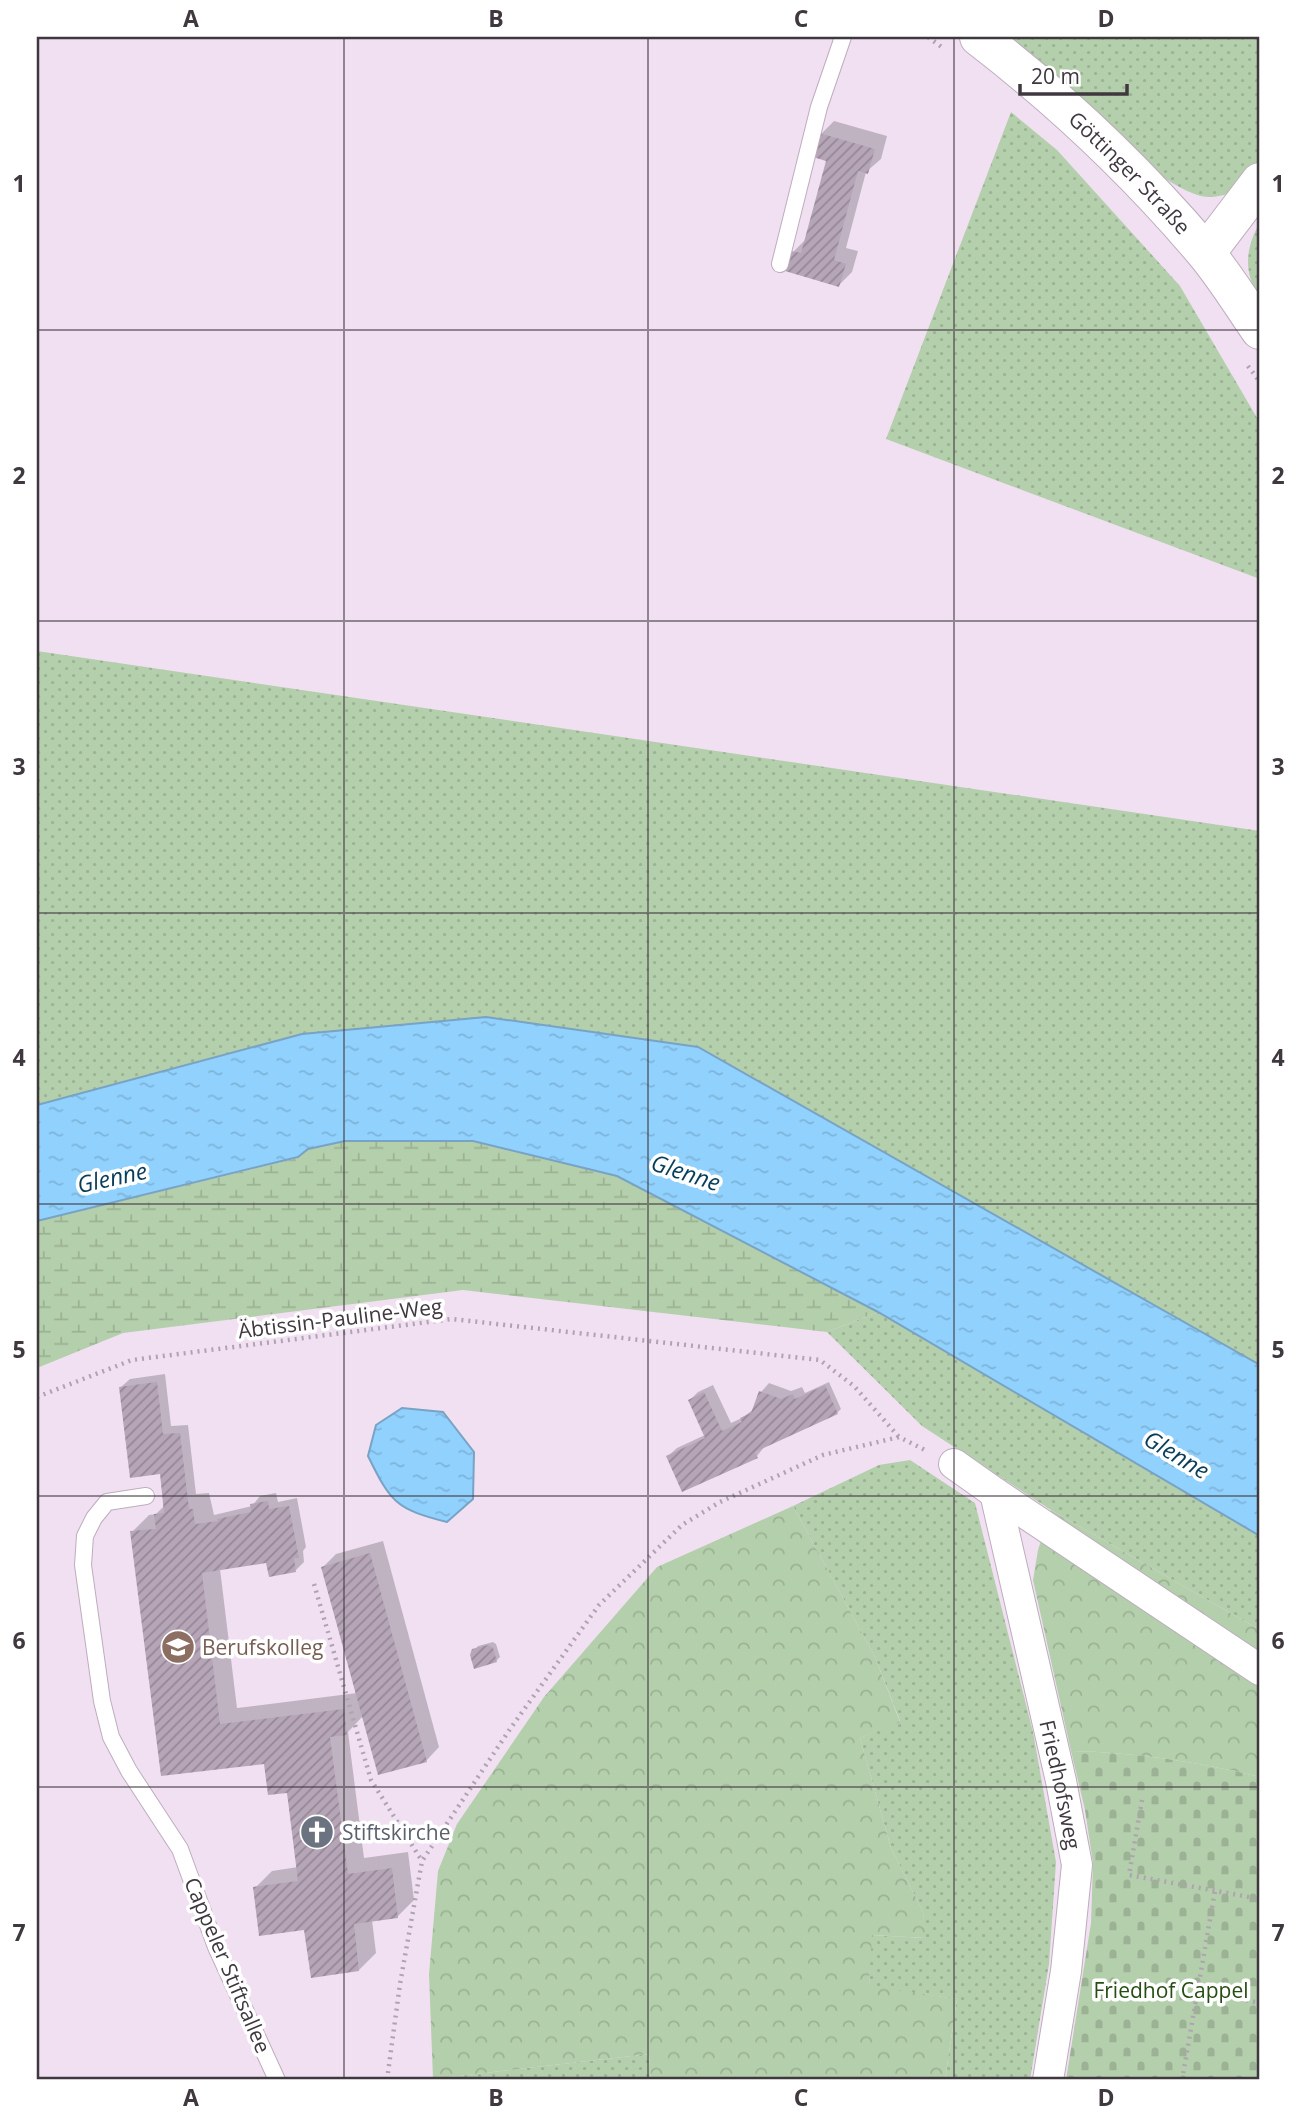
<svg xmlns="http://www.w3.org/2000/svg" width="1297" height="2117" font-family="'Open Sans',sans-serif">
<defs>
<pattern id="grass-dots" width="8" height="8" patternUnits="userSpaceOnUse" patternTransform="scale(1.75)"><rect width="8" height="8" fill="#b4cfab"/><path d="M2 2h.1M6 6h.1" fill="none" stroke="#9cb294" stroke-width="1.8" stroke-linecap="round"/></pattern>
<pattern id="forest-crowns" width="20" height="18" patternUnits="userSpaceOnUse" patternTransform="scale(1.75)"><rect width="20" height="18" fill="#b4cfab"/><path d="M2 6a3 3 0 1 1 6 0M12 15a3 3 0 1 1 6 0" fill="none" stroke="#9cb294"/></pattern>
<pattern id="wetland-marsh" width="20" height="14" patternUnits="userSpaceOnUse" patternTransform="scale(1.75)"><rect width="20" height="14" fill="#b4cfab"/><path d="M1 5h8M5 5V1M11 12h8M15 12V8" fill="none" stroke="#9cb294"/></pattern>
<pattern id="cemetery-stones" width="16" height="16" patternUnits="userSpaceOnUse" patternTransform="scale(1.75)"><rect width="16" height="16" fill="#b4cfab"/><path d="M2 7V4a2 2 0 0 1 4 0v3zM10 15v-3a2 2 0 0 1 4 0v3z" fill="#9cb294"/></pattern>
<pattern id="water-ripples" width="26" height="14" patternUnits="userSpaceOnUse" patternTransform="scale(1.75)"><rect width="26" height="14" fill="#90d1fd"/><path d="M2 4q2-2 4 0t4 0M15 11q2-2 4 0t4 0" fill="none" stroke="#7db4da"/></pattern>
<pattern id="building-hatch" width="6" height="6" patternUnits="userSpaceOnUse" patternTransform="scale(1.75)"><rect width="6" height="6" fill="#b5a5b7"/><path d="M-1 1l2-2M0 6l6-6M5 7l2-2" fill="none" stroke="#958796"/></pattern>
</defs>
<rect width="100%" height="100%" fill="#f1e0f2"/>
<g fill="url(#grass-dots)">
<path d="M1003 37H1260V168C1244 184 1236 195 1212 197 1166 201 1040 71 1003 37Z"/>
<polygon points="1011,112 1057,150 1180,286 1260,423 1260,579 886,439"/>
<path d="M1260 222V299C1243 272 1245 249 1260 222Z"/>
<polygon points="37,651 1260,831 1260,1365 698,1047 302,1034 37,1105"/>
<polygon points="878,1312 1260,1536 1260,1630 1051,1510 922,1426 827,1332"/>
<polygon points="910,1460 975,1503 1033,1732 1056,1862 1049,1964 1030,2080 945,2080 957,1999 869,1987 871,1935 925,1938 923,1912 891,1848 860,1738 900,1721 875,1657 793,1506 879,1465"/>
<polygon points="649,2054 651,2080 433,2080 433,2079"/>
</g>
<g fill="url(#forest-crowns)">
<polygon points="793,1506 875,1657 900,1722 860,1738 891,1848 923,1912 926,1938 872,1935 869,1986 957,1999 945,2080 651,2080 649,2054 433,2079 429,1974 438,1871 457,1824 544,1697 657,1567"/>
<path d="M1051 1510 1260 1630V1777C1198 1762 1135 1752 1071 1751L1033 1580 1038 1550Z"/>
</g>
<polygon fill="url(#wetland-marsh)" points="345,1141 473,1141 617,1176 878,1312 827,1332 463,1290 123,1333 37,1368 37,1221 298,1158 308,1149"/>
<path fill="url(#cemetery-stones)" d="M1071 1751C1135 1752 1198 1762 1260 1777V2080H1066L1091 1923 1093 1863 1085 1810Z"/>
<g fill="url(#water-ripples)" stroke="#78a3c4" stroke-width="2">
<polygon points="486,1017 698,1047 1260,1365 1260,1536 878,1312 617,1176 473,1141 345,1141 308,1149 298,1157 37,1221 37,1105 302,1034"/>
<path d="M402 1408 443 1412 474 1452 473 1499 447 1522C396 1509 391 1503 368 1456L376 1425Z"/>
</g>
<g fill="#0003">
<polygon points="834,121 887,136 881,159 866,172 846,248 858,251 852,272 839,285 793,252 806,239 829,160 821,134"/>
<polygon points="165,1374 171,1426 188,1425 196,1494 209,1493 214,1515 252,1506 260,1496 276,1493 278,1502 297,1498 306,1547 303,1551 304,1562 296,1570 267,1561 220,1569 237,1708 357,1693 323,1567 336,1554 383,1541 439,1747 426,1761 363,1716 348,1732 364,1858 408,1852 414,1900 397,1917 372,1920 376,1953 359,1970 255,1888 272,1871 298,1867 288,1791 266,1763 162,1774 132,1532 149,1515 156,1514 165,1505 162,1472 121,1387 130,1379"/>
<polygon points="829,1382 841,1409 837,1413 765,1446 757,1456 668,1456 677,1448 705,1435 690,1400 698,1392 713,1385 731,1423 742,1418 755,1408 761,1392 769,1383 791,1391 802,1387 805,1393"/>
<polygon points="493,1642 496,1644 500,1657 496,1661 474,1650 478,1646"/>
</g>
<g fill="url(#building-hatch)">
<polygon points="819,133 875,149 868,174 858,171 834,260 846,264 839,287 785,271 791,251 801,253 826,161 813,157"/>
<polygon points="157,1382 163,1434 180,1433 189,1509 193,1509 195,1524 218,1521 217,1519 251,1512 250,1504 268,1501 269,1509 289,1506 299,1558 294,1558 296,1572 269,1577 266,1563 202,1573 220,1724 344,1709 347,1735 330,1737 348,1874 392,1868 398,1918 354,1924 359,1971 311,1978 304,1930 259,1936 253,1887 298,1881 287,1793 268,1795 264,1764 161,1776 130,1531 156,1529 154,1514 164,1513 160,1474 130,1478 119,1387"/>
<polygon points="825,1385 838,1414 755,1452 758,1458 682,1492 666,1456 705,1438 688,1400 704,1392 722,1431 742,1422 740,1418 751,1413 759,1391 781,1399 793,1394 795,1399"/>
<polygon points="370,1553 427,1762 378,1775 321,1567"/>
<polygon points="488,1645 493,1648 497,1662 474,1669 470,1655 472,1649"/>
</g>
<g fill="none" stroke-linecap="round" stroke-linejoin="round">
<g stroke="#bdadbe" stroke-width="18">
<g id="service">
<polyline points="780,264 819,107 843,37"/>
<polyline points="146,1496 107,1502 94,1518 85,1536 83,1565 102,1701 111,1737 129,1771 180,1849 216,1947 277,2080"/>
</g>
</g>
<g stroke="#bdadbe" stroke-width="32">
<g id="minor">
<polyline points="954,1464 995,1493 1260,1670"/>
<path id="s1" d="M995 1493 1061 1781 1077 1865 1066 1971 1048 2080"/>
</g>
</g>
<g stroke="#bdadbe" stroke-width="40">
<polyline id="tertiary" points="1206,253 1260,182"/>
</g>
<g stroke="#bdadbe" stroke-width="40">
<g id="secondary">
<path id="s2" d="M979 37C1061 100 1137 172 1204 251 1225 276 1242 304 1260 330"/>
</g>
</g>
<g stroke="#b0a3b1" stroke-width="4.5" stroke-dasharray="2 5" stroke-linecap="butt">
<polyline points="928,37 943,48"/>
<polyline points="1248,366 1260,382"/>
<polyline points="37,1397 132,1360 452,1319 820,1360 854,1386 899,1437"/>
<polyline points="314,1584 371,1780 422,1861"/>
<polyline points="1142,1800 1129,1875 1260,1899"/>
<polyline points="1198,1991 1260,2003"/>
<polyline points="387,2080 400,1984 422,1861 510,1729 599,1605 682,1525 720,1502 823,1455 899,1437 925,1450"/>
<polyline points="1182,2080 1215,1891"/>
</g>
<use href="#service" stroke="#fff" stroke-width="16"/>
<use href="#minor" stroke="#fff" stroke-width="30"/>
<use href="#tertiary" stroke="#fff" stroke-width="38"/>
<use href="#secondary" stroke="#fff" stroke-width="38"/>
</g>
<path fill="none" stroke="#3f383f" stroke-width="2" stroke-opacity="0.55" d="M344 37V2080M648 37V2080M954 37V2080M37 330H1260M37 621H1260M37 913H1260M37 1204H1260M37 1496H1260M37 1787H1260"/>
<defs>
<g id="school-disc" transform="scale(1.75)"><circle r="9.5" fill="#8d6e63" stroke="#fff"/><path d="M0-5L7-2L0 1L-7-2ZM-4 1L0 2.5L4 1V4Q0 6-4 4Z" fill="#fff"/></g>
<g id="church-disc" transform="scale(1.75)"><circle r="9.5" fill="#6b7280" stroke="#fff"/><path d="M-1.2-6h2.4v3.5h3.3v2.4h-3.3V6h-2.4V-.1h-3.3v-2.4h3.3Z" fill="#fff"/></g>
</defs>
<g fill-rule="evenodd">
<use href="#school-disc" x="178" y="1647"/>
<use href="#church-disc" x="317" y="1832"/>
</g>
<g text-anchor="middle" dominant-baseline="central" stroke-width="7" stroke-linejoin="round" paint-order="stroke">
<g font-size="21" fill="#3f383f" stroke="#fff">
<text stroke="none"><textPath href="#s2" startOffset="203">Göttinger Straße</textPath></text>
<text transform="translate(340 1318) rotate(-7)">Äbtissin-Pauline-Weg</text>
<text stroke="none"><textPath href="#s1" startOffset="299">Friedhofsweg</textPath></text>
<text transform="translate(228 1965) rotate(67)">Cappeler Stiftsallee</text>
</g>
<g font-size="21" fill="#785e54" stroke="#fff" text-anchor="start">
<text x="202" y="1647">Berufskolleg</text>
</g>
<g font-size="21" fill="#5b616d" stroke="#fff" text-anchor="start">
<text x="342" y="1832">Stiftskirche</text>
</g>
<g font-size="21" fill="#254d14" stroke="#fff">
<text x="1171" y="1990">Friedhof Cappel</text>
</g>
<g font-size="23" font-style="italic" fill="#093e5b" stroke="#fff">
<text transform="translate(686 1172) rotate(18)">Glenne</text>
<text transform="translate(112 1177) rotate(-12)">Glenne</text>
<text transform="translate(1177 1454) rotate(31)">Glenne</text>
</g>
</g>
<rect width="1297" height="2117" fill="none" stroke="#ffffff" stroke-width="77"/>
<path d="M1020 84v10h107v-10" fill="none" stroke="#3f383f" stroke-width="3.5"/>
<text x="1031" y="84" font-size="21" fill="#3f383f" stroke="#ffffff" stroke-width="5" paint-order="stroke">20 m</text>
<rect x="38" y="38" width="1220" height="2040" fill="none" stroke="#3f383f" stroke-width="2.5"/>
<g font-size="23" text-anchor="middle" font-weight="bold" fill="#3f383f">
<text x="191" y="27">A</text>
<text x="496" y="27">B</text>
<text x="801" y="27">C</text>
<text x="1106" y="27">D</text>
<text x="19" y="192">1</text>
<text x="1278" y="192">1</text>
<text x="19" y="484">2</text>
<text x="1278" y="484">2</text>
<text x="19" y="775">3</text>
<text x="1278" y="775">3</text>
<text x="19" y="1066">4</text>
<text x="1278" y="1066">4</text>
<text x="19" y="1358">5</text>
<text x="1278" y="1358">5</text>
<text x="19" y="1649">6</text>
<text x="1278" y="1649">6</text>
<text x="19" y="1941">7</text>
<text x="1278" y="1941">7</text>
<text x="191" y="2106">A</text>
<text x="496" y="2106">B</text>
<text x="801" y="2106">C</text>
<text x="1106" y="2106">D</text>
</g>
</svg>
